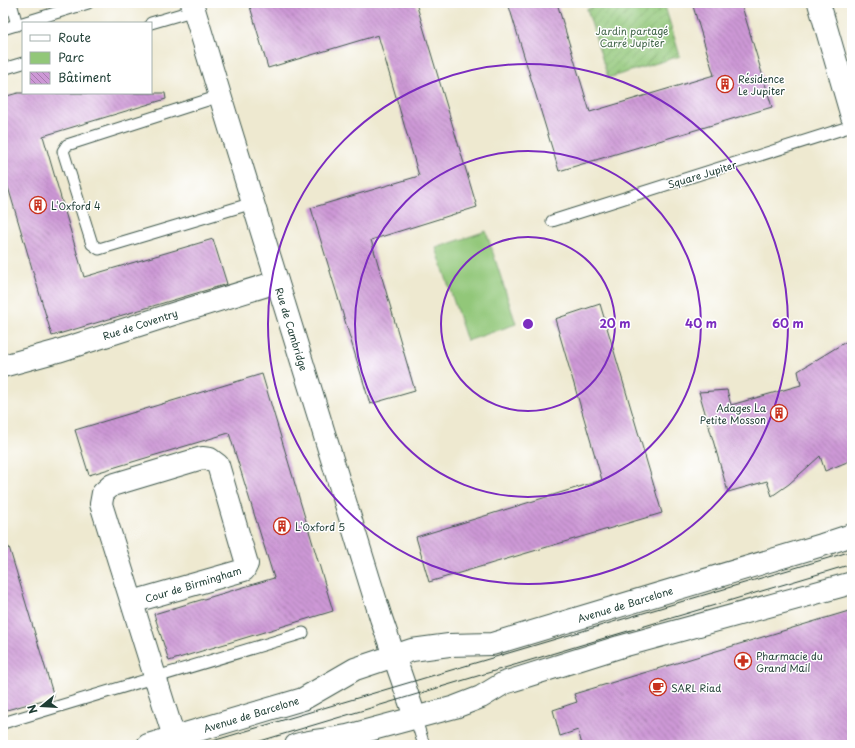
<svg xmlns="http://www.w3.org/2000/svg" width="855" height="748" font-family="'Playpen Sans',sans-serif">
<defs>
<pattern id="garden-furrows" width="10" height="10" patternUnits="userSpaceOnUse"><rect width="10" height="10" fill="#92c779"/><path d="M-1 1l2-2M0 10L10 0M9 11l2-2" fill="none" stroke="#77a364"/></pattern>
<pattern id="building-back-hatch" width="6" height="6" patternUnits="userSpaceOnUse"><rect width="6" height="6" fill="#cd98d6"/><path d="M-1 5l2 2M0 0l6 6M5-1l2 2" fill="none" stroke="#a67dae"/></pattern>
</defs>
<rect width="100%" height="100%" fill="#fff"/>
<filter id="ink" filterUnits="userSpaceOnUse"><feTurbulence type="fractalNoise" baseFrequency=".025" numOctaves="2"/><feDisplacementMap in="SourceGraphic" scale="8" xChannelSelector="R" yChannelSelector="G"/><feConvolveMatrix kernelMatrix="1 2 1 2 8 2 1 2 1" color-interpolation-filters="sRGB"/></filter>
<filter id="wash" filterUnits="userSpaceOnUse"><feTurbulence type="fractalNoise" baseFrequency=".012" numOctaves="4" result="noise"/><feDisplacementMap in="SourceGraphic" scale="16" xChannelSelector="R" yChannelSelector="G"/><feGaussianBlur stdDeviation="0.9" result="paint"/><feColorMatrix in="noise" values="0 0 0 0 0 0 0 0 0 0 0 0 0 0 0 0 0 1.4 0 .05"/><feComposite in="paint" operator="in"/></filter>
<g filter="url(#wash)">
<rect width="100%" height="100%" fill="#eee9d0"/>
<polygon fill="#92c779" stroke="#588256" points="486,231 516,324 467,341 436,248"/>
<polygon fill="url(#garden-furrows)" stroke="#588256" points="606,3 664,3 680,56 608,78 587,9"/>
<g id="blocks">
<g fill="url(#building-back-hatch)">
<polygon points="249,3 298,3 300,9 321,3 416,3 477,207 371,240 415,391 370,404 311,208 419,176 378,35 268,68"/>
<polygon points="508,3 557,3 590,112 714,75 692,3 741,3 772,107 559,171"/>
<polygon points="18,93 165,93 166,99 43,136 84,277 213,239 227,284 52,336 3,170 3,97"/>
<polygon points="600,304 662,513 429,582 416,537 602,480 555,319"/>
<polygon points="852,338 852,460 825,471 820,456 789,484 772,496 767,481 728,492 699,392 727,390 731,405 801,385 798,371"/>
<polygon points="262,374 333,611 169,661 154,614 274,578 229,433 89,475 75,430"/>
<polygon points="3,547 9,547 54,697 3,711"/>
<polygon points="852,610 852,745 582,745 578,730 560,736 553,710 577,702 574,694"/>
</g>
</g>
</g>
<g filter="url(#ink)">
<use href="#blocks" fill-opacity="0" stroke="#3e574b" stroke-width="1"/>
<g fill="none" stroke-linecap="round" stroke-linejoin="round">
<g stroke="#3e574b" stroke-width="13">
<g id="lane">
<polyline points="11,3 17,25"/>
<polyline points="151,23 195,10"/>
<polyline points="3,29 88,3"/>
<polyline points="3,69 23,63"/>
<polyline points="220,96 67,145 63,151 92,244 99,249 253,203"/>
<polyline points="552,221 852,126"/>
<polyline points="415,717 424,745"/>
<polyline points="3,723 303,633"/>
</g>
</g>
<g stroke="#3e574b" stroke-width="24">
<g id="street">
<polyline points="192,3 228,122 381,618 415,717"/>
<polyline points="819,3 852,117"/>
<polyline points="3,366 58,351 173,314 277,282"/>
<polyline points="132,602 244,570 247,564 218,465 210,459 202,458 112,485 103,493 101,504 174,737"/>
<polyline points="148,745 303,699 355,669 412,650 449,645 492,644 822,545 852,535"/>
<path d="M296 745C313 740 330 740 347 736L455 707 481 697 504 683 619 647 852 583"/>
</g>
</g>
<use href="#lane" stroke="#fff" stroke-width="11"/>
<use href="#street" stroke="#fff" stroke-width="22"/>
<g stroke="#1f3d34" stroke-width="1">
<polyline points="199,745 852,551"/>
<polyline points="247,745 852,564"/>
</g>
</g>
</g>
<g fill="none" stroke="#7b2cbf" stroke-width="2">
<circle cx="528" cy="324" r="87"/>
<circle cx="528" cy="324" r="173"/>
<circle cx="528" cy="324" r="260"/>
</g>
<defs>
<g id="building-ring" transform="scale(0.9)"><circle r="9.5" fill="#fff" stroke="#c8321e" stroke-width="1.5"/><path d="M-4-6H4V6H1V3H-1V6H-4ZM-2.5-4.3h1.7v1.8h-1.7ZM.8-4.3h1.7v1.8H.8ZM-2.5-1h1.7V.8h-1.7ZM.8-1h1.7V.8H.8Z" fill="#c8321e"/></g>
<g id="pharmacy-ring" transform="scale(0.9)"><circle r="9.5" fill="#fff" stroke="#c8321e" stroke-width="1.5"/><path d="M-2-6h4v4h4v4h-4v4h-4v-4h-4v-4h4Z" fill="#c8321e"/></g>
<g id="cafe-ring" transform="scale(0.9)"><circle r="9.5" fill="#fff" stroke="#c8321e" stroke-width="1.5"/><path d="M-5.5-4.5H6V0H3Q3 3.5 0 3.5H-2.5Q-5.5 3.5-5.5 0ZM3-3.2v2h1.7v-2ZM-6 4.5H4V6H-6Z" fill="#c8321e"/></g>
</defs>
<g fill-rule="evenodd">
<use href="#building-ring" x="725" y="84"/>
<use href="#building-ring" x="38" y="205"/>
<use href="#building-ring" x="779" y="413"/>
<use href="#building-ring" x="282" y="526"/>
<use href="#pharmacy-ring" x="743" y="661"/>
<use href="#cafe-ring" x="658" y="687"/>
</g>
<g text-anchor="middle" dominant-baseline="central" stroke-width="3" stroke-linejoin="round" paint-order="stroke">
<g font-size="10" fill="#426649" stroke="#fff">
<text x="632" y="30">Jardin partagé<tspan x="632" dy="12">Carré Jupiter</tspan></text>
</g>
<g font-size="10" fill="#1f3d34" stroke="#fff" text-anchor="start">
<text x="738" y="78">Résidence<tspan x="738" dy="12">Le Jupiter</tspan></text>
<text x="51" y="205">L'Oxford 4</text>
<text x="766" y="407" text-anchor="end">Adages La<tspan x="766" dy="12">Petite Mosson</tspan></text>
<text x="295" y="526">L'Oxford 5</text>
<text x="756" y="655">Pharmacie du<tspan x="756" dy="12">Grand Mail</tspan></text>
<text x="671" y="687">SARL Riad</text>
</g>
<g font-size="10" fill="#1f3d34" stroke="#fff">
<text transform="translate(702 174) rotate(-17)">Square Jupiter</text>
<text transform="translate(140 324) rotate(-18)">Rue de Coventry</text>
<text transform="translate(292 329) rotate(73)">Rue de Cambridge</text>
<text transform="translate(193 584) rotate(-17)">Cour de Birmingham</text>
<text transform="translate(625 604) rotate(-17)">Avenue de Barcelone</text>
<text transform="translate(251 714) rotate(-17)">Avenue de Barcelone</text>
</g>
</g>
<circle cx="528" cy="324" r="6" fill="#7b2cbf" stroke="#fff" stroke-width="2"/>
<g font-size="12" text-anchor="middle" font-weight="bold" fill="#7b2cbf" stroke="#fff" stroke-width="3" stroke-linejoin="round" paint-order="stroke">
<text x="615" y="328">20 m</text>
<text x="701" y="328">40 m</text>
<text x="788" y="328">60 m</text>
</g>
<rect width="855" height="748" fill="none" stroke="#fff" stroke-width="16"/>
<rect x="22" y="22" width="130" height="72" fill="#ffffff" stroke="#a5b1ae"/>
<rect x="30" y="35" width="20" height="6" fill="#ffffff" stroke="#a5b1ae"/>
<text x="58" y="42" font-size="12" fill="#1f3d34">Route</text>
<rect x="30" y="52" width="20" height="12" fill="#92c779" stroke="#a5b1ae"/>
<text x="58" y="62" font-size="12" fill="#1f3d34">Parc</text>
<rect x="30" y="72" width="20" height="12" fill="url(#building-back-hatch)" stroke="#a5b1ae"/>
<text x="58" y="82" font-size="12" fill="#1f3d34">Bâtiment</text>
<g transform="translate(42 706) rotate(252)" stroke="#ffffff" stroke-width="3" paint-order="stroke">
<path d="M0-3L7 15L0 10L-7 15Z" fill="#1f3d34"/>
<text y="-6" font-size="11" font-weight="bold" text-anchor="middle" fill="#1f3d34">N</text>
</g>
</svg>
